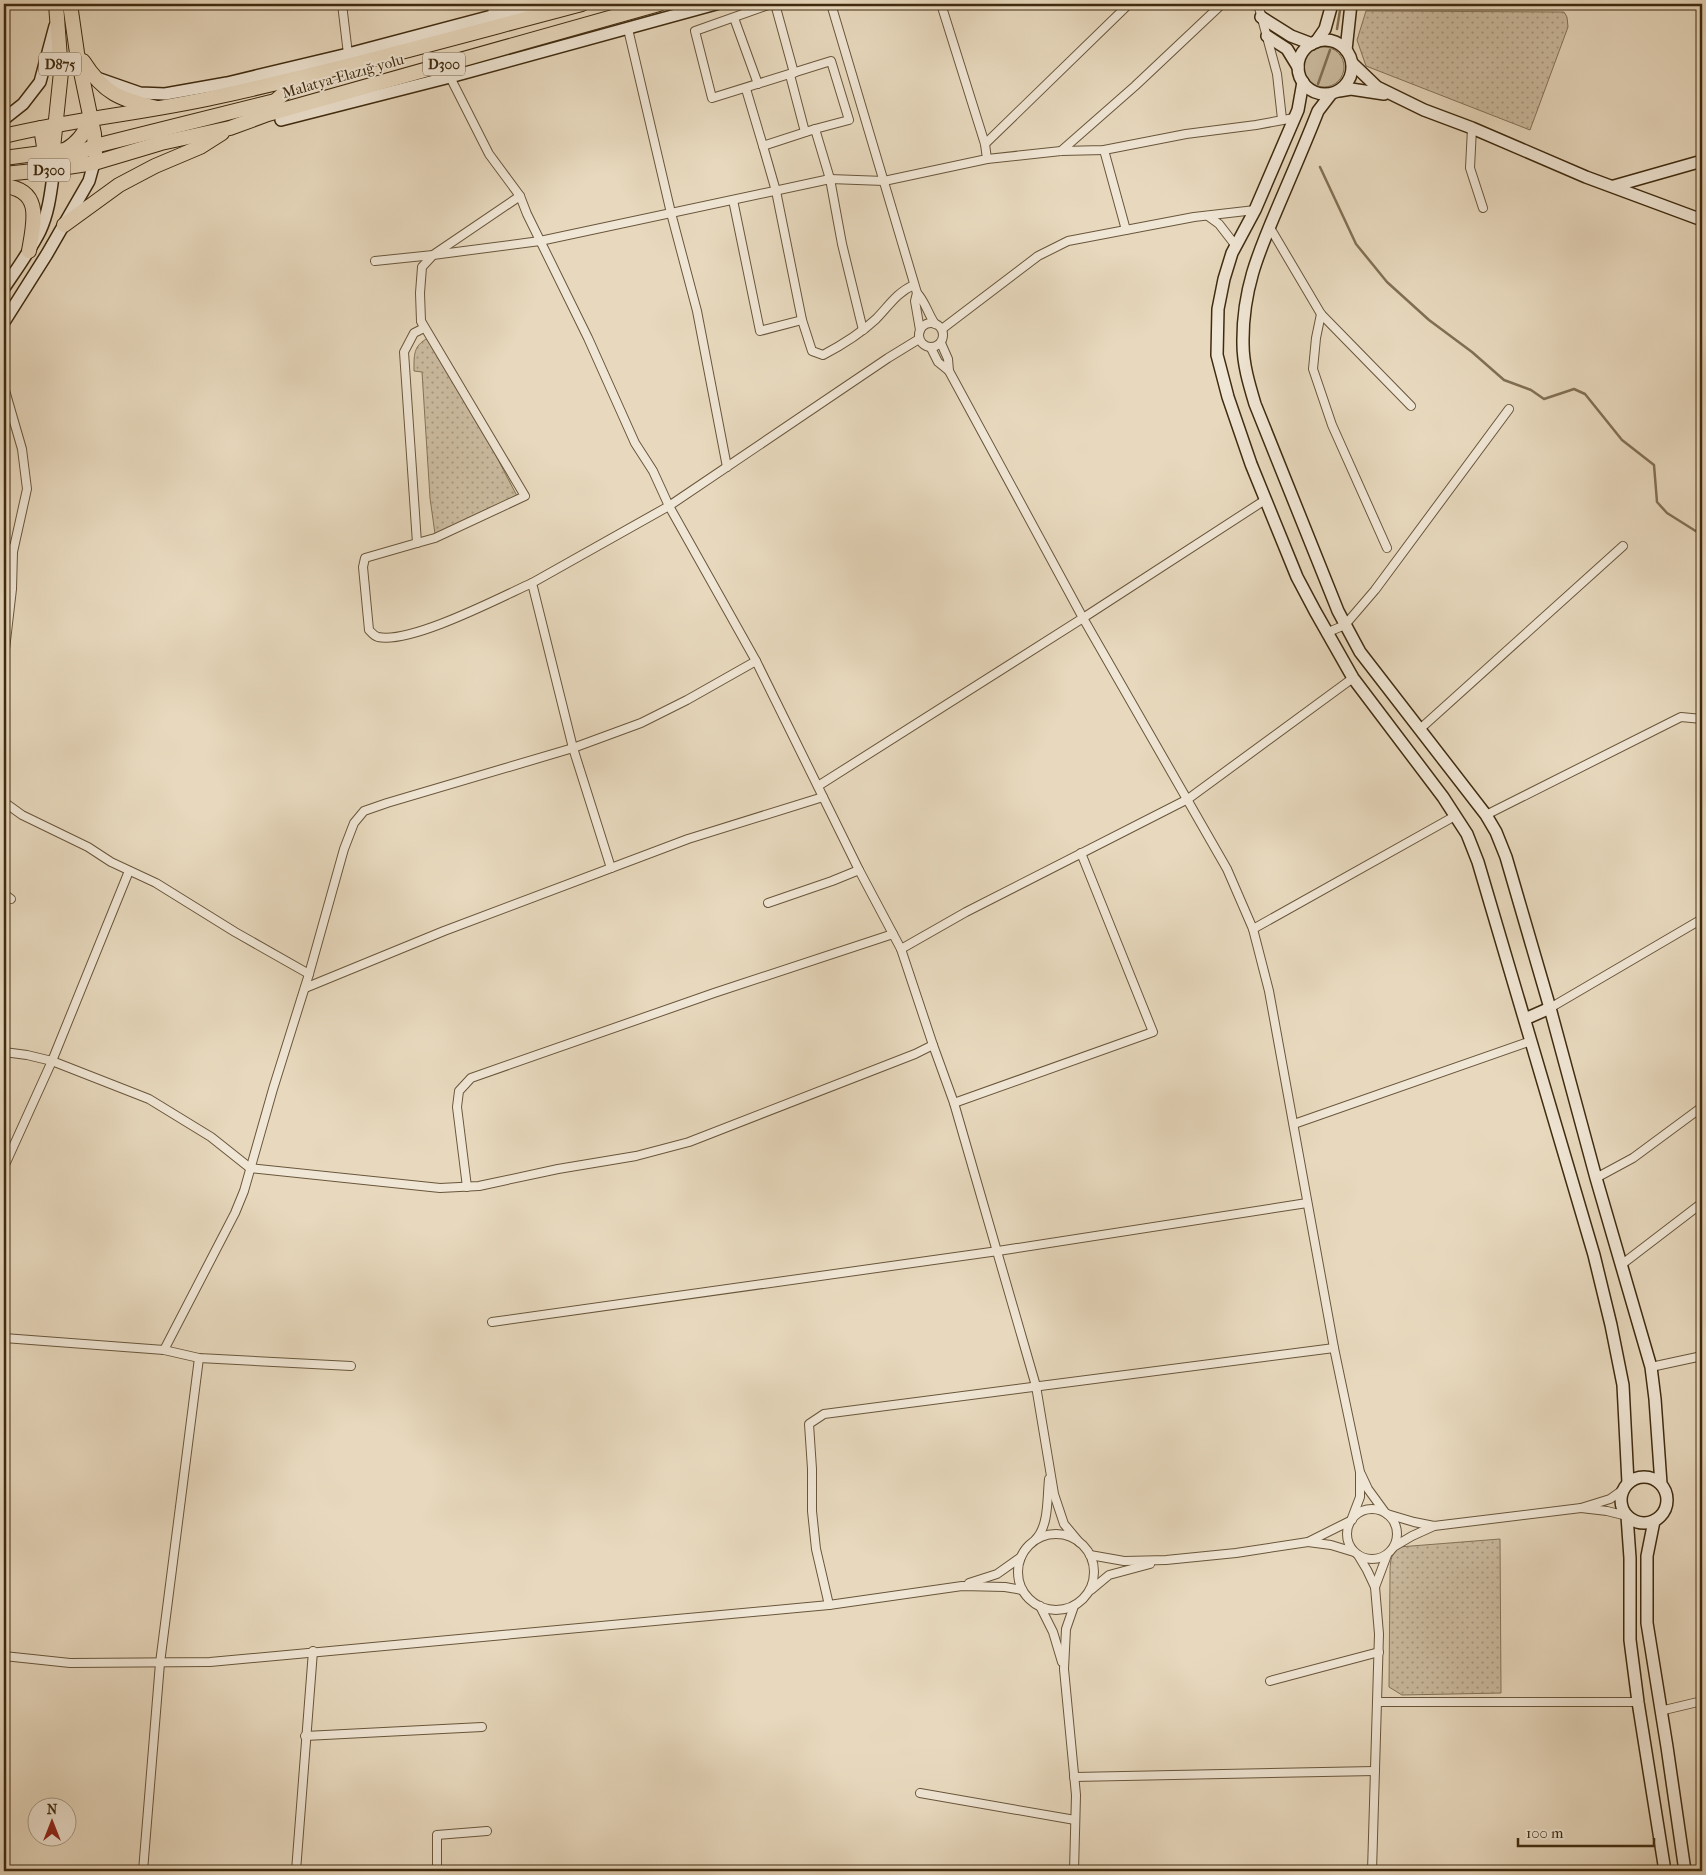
<svg xmlns="http://www.w3.org/2000/svg" width="1706" height="1875" font-family="'IM FELL French Canon',serif">
<defs>
<pattern id="park-dots" width="8" height="8" patternUnits="userSpaceOnUse" patternTransform="scale(1.25)"><rect width="8" height="8" fill="#cbbba0"/><path d="M2 2h.1M6 6h.1" fill="none" stroke="#a69881" stroke-width="1.8" stroke-linecap="round"/></pattern>
</defs>
<rect width="100%" height="100%" fill="#e8d9be"/>
<filter id="stains"><feTurbulence type="fractalNoise" baseFrequency=".004" numOctaves="4"/><feColorMatrix values="0 0 0 0 .2 0 0 0 0 .09 0 0 0 0 .02 0 0 0 .5 -.17"/></filter>
<radialGradient id="worn" r=".72"><stop offset=".6" stop-color="#630" stop-opacity="0"/><stop offset="1" stop-color="#630" stop-opacity=".3"/></radialGradient>
<circle fill="#cbbba0" stroke="#857358" cx="1324" cy="67" r="20"/>
<g fill="url(#park-dots)" stroke="#857358">
<polygon points="1366,11 1564,12 1567,17 1568,27 1530,130 1366,66 1357,40"/>
<path d="M428 338 435 339 517 496 435 534 430 498 422 372 414 371C414 355 413 346 428 338Z"/>
<path d="M1500 1539 1501 1693 1402 1695 1389 1687 1390 1575C1390 1563 1390 1555 1399 1547Z"/>
</g>
<g fill="none" stroke-linecap="round" stroke-linejoin="round">
<g stroke="#827054" stroke-width="2.5">
<polyline points="1337,29 1341,4"/>
<polyline points="1318,84 1330,50"/>
<polyline points="1320,167 1356,244 1387,282 1429,320 1472,352 1504,380 1531,390 1544,399 1574,389 1585,394 1622,440 1654,465 1657,502 1667,513 1702,535"/>
</g>
<g stroke="#69563b" stroke-width="10">
<g id="street">
<polyline points="342,4 348,54"/>
<polyline points="492,4 493,14"/>
<polyline points="771,4 695,31 712,98 831,61 849,120 815,129"/>
<polyline points="775,4 794,73"/>
<polyline points="831,4 917,293"/>
<polyline points="1258,4 1277,74 1282,119"/>
<polyline points="734,18 758,84"/>
<polyline points="628,29 671,213 697,311 727,467"/>
<polyline points="790,75 805,132"/>
<polyline points="450,77 489,154 520,196 527,214 588,338 635,443 653,471 669,506 756,661 859,870 901,949 933,1045 954,1103 1036,1386 1054,1494 1064,1524 1079,1542"/>
<polyline points="746,89 763,146 815,129 830,179 842,244 863,330"/>
<polyline points="1472,128 1470,168 1483,208"/>
<polyline points="985,144 1129,4"/>
<path d="M763 146 776 191 802 320 812 351 823 355C842 345 860 334 876 319 888 307 897 292 914 285"/>
<polyline points="1104,150 1126,230"/>
<polyline points="1061,151 1135,86 1222,4"/>
<polyline points="987,159 1061,151 1104,150 1186,134 1256,125 1294,118"/>
<polyline points="733,200 760,331 802,320"/>
<polyline points="1208,216 1219,224 1236,246"/>
<polyline points="1269,226 1321,314 1411,406"/>
<polyline points="375,261 433,255 540,241 830,179 884,181 987,159 985,144 941,4"/>
<polyline points="1321,314 1316,338 1313,369 1332,425 1387,548"/>
<path d="M421 321 424 328 414 333 404 352 417 543 365 558 363 567 369 630C372 633 374 636 378 637 411 644 499 598 532 583"/>
<circle cx="931" cy="335" r="12"/>
<polyline points="942,329 1038,256 1068,241 1194,217 1255,210"/>
<path d="M920 330 915 301 917 293C925 301 928 314 935 324"/>
<polyline points="931,348 938,362 949,371 948,359 941,343"/>
<polyline points="4,387 22,449 27,489 13,552"/>
<polyline points="1265,500 1083,618 1227,869 1253,929 1269,991 1334,1348 1360,1472 1360,1497 1352,1518"/>
<polyline points="417,543 435,538 525,496 421,321 420,293 422,267 433,255 520,196"/>
<polyline points="4,544 13,552 12,589 4,658"/>
<polyline points="1326,633 1345,625 1375,590 1509,409"/>
<polyline points="1420,729 1623,546"/>
<polyline points="818,786 1083,618 949,371"/>
<polyline points="4,802 22,815 88,847 111,862 156,883 235,932 309,974"/>
<polyline points="1486,815 1681,717 1702,719"/>
<polyline points="611,868 573,748 532,583 669,506 888,358 919,339"/>
<polyline points="4,894 11,899"/>
<polyline points="768,903 832,881 859,870"/>
<polyline points="1253,929 1455,816"/>
<polyline points="901,949 966,912 1188,799 1353,678"/>
<polyline points="305,988 444,931 688,839 823,797"/>
<polyline points="1550,1008 1702,919"/>
<polyline points="4,1052 27,1055 52,1061 149,1099 211,1137 250,1168 440,1188 479,1186 558,1169 636,1156 689,1142 915,1054 933,1045"/>
<polyline points="954,1103 1153,1032 1081,853"/>
<polyline points="1294,1124 1531,1041"/>
<polyline points="4,1167 52,1061 129,871"/>
<polyline points="1596,1178 1633,1158 1702,1107"/>
<polyline points="467,1187 457,1107 459,1091 471,1078 714,993 893,934"/>
<polyline points="1621,1265 1702,1203"/>
<polyline points="492,1322 998,1251 1307,1203"/>
<polyline points="4,1338 164,1350 199,1358 351,1366"/>
<polyline points="164,1350 235,1213 244,1191 273,1089 309,974 344,849 354,823 364,811 387,803 573,748 641,723 687,700 756,661"/>
<polyline points="1651,1367 1702,1356"/>
<polyline points="1361,1474 1368,1489 1384,1511"/>
<polyline points="1624,1489 1610,1499 1581,1508 1607,1511 1627,1516"/>
<circle cx="1372" cy="1534" r="25"/>
<polyline points="1387,1514 1414,1522 1434,1526 1581,1508"/>
<circle cx="1056" cy="1572" r="38"/>
<path d="M1036 1539C1049 1525 1047 1498 1049 1479"/>
<polyline points="1308,1542 1331,1545 1354,1552"/>
<polyline points="1395,1546 1412,1536 1434,1526"/>
<polyline points="1090,1555 1124,1561 1166,1560 1236,1553 1308,1542 1352,1520"/>
<polyline points="1358,1555 1367,1570 1375,1587 1379,1634 1372,1871"/>
<polyline points="969,1583 997,1574 1021,1557"/>
<polyline points="1375,1587 1387,1555"/>
<polyline points="1091,1590 1109,1575 1150,1564"/>
<polyline points="829,1605 816,1549 812,1511 812,1469 809,1424 824,1414 1334,1348"/>
<polyline points="1040,1606 1053,1632 1062,1662"/>
<polyline points="4,1656 70,1663 210,1662 829,1605 962,1586 1005,1587 1022,1590"/>
<polyline points="1270,1681 1379,1652"/>
<polyline points="1378,1702 1638,1702"/>
<polyline points="1660,1711 1702,1701"/>
<polyline points="305,1736 482,1727"/>
<polyline points="1074,1777 1375,1771"/>
<polyline points="920,1793 1075,1820"/>
<polyline points="143,1871 160,1663 199,1358"/>
<polyline points="296,1871 313,1651"/>
<polyline points="437,1871 437,1835 487,1831"/>
<polyline points="1074,1871 1076,1795 1064,1669 1066,1629 1074,1606"/>
</g>
</g>
<g stroke="#3f2b0f" stroke-width="14">
<g id="secondary">
<polyline points="1261,17 1291,36 1312,44"/>
<polyline points="1267,36 1287,49 1298,67"/>
<circle cx="1325" cy="67" r="27"/>
<polyline points="1316,42 1325,29 1332,4"/>
<polyline points="1346,50 1351,4"/>
<polyline points="1352,63 1377,87 1424,110 1472,128 1586,177 1702,220"/>
<polyline points="97,78 140,93 165,94 227,83 348,54 537,4"/>
<polyline points="1303,82 1298,110 1255,210 1232,253 1224,279 1218,309 1217,355 1228,397 1251,464 1297,577 1315,611 1353,678 1443,797 1467,834 1478,862 1594,1255 1611,1325 1623,1385 1628,1483"/>
<polyline points="1339,91 1351,89 1384,94"/>
<path d="M1331 94 1318 111C1307 139 1295 167 1283 195 1261 247 1242 286 1243 344 1243 364 1249 384 1255 404L1338 611 1360 652 1486 815 1496 832 1506 857 1550 1008 1596 1178 1651 1367 1655 1399 1661 1484"/>
<polyline points="4,119 23,104 40,82 55,26"/>
<polyline points="281,120 450,77 716,4"/>
<polyline points="1614,186 1702,161"/>
<path d="M4 288C16 270 30 251 40 231 49 212 51 190 54 169"/>
<polyline points="4,322 47,254 89,181 94,163"/>
<polyline points="1525,1019 1550,1008"/>
<circle cx="1644" cy="1500" r="23"/>
<polyline points="1627,1516 1630,1558 1630,1640 1638,1702 1665,1871"/>
<polyline points="1654,1521 1647,1556 1647,1623 1667,1747 1685,1871"/>
</g>
</g>
<g stroke="#3f2b0f" stroke-width="16">
<g id="highway">
<polyline points="70,4 77,53 94,134 95,153"/>
<path d="M83 61C104 94 120 99 157 108"/>
<polyline points="41,128 45,153"/>
<path d="M4 136C74 119 145 113 216 97 339 70 460 36 582 4"/>
<path d="M4 158 65 150C78 143 84 133 91 120"/>
<polyline points="57,167 72,156 95,146 275,101 301,79"/>
<polyline points="54,169 53,148 61,72 56,4"/>
<polyline points="4,174 54,169 94,163 161,143 230,128 268,114 659,4"/>
<path d="M4 186C43 190 34 222 29 251"/>
<polyline points="64,225 119,185 155,166 200,147 222,133"/>
</g>
</g>
<use href="#street" stroke="#f0e6d5" stroke-width="8"/>
<use href="#secondary" stroke="#f0e6d5" stroke-width="11"/>
<use href="#highway" stroke="#e8d9be" stroke-width="14"/>
</g>
<g text-anchor="middle" dominant-baseline="central" stroke-width="4" stroke-linejoin="round" paint-order="stroke">
<g fill="#f0e6d5" stroke="#74634a" stroke-width="1">
<rect x="39" y="52.5" width="42" height="23" rx="4"/>
<rect x="423" y="52.5" width="42" height="23" rx="4"/>
<rect x="28" y="158.5" width="42" height="23" rx="4"/>
</g>
<g font-size="14" font-weight="bold" fill="#3f2b0f">
<text x="60" y="64">D875</text>
<text x="444" y="64">D300</text>
<text x="49" y="170">D300</text>
</g>
<g font-size="15" fill="#3f2b0f" stroke="#f0e6d5">
<text transform="translate(343 76) rotate(-16)">Malatya-Elazığ yolu</text>
</g>
</g>
<rect width="1706" height="1875" fill="none" stroke="#e8d9be" stroke-width="20"/>
<rect x="5" y="5" width="1696" height="1865" fill="none" stroke="#3f2b0f" stroke-width="2.5"/>
<rect x="10" y="10" width="1686" height="1855" fill="none" stroke="#3f2b0f"/>
<g transform="translate(52 1822)"><circle r="24" fill="#f0e6d5" stroke="#a99b86"/>
<path d="M0-4L9 19L0 12L-9 19Z" fill="#8f2418"/>
<text y="-8" font-size="14" font-weight="bold" text-anchor="middle" fill="#3f2b0f">N</text>
</g>
<path d="M1518 1838v8h136v-8" fill="none" stroke="#3f2b0f" stroke-width="2.5"/>
<text x="1526" y="1838" font-size="15" fill="#3f2b0f" stroke="#f0e6d5" stroke-width="4" paint-order="stroke">100 m</text>
<rect width="100%" height="100%" filter="url(#stains)"/>
<rect width="100%" height="100%" fill="url(#worn)"/>
</svg>
